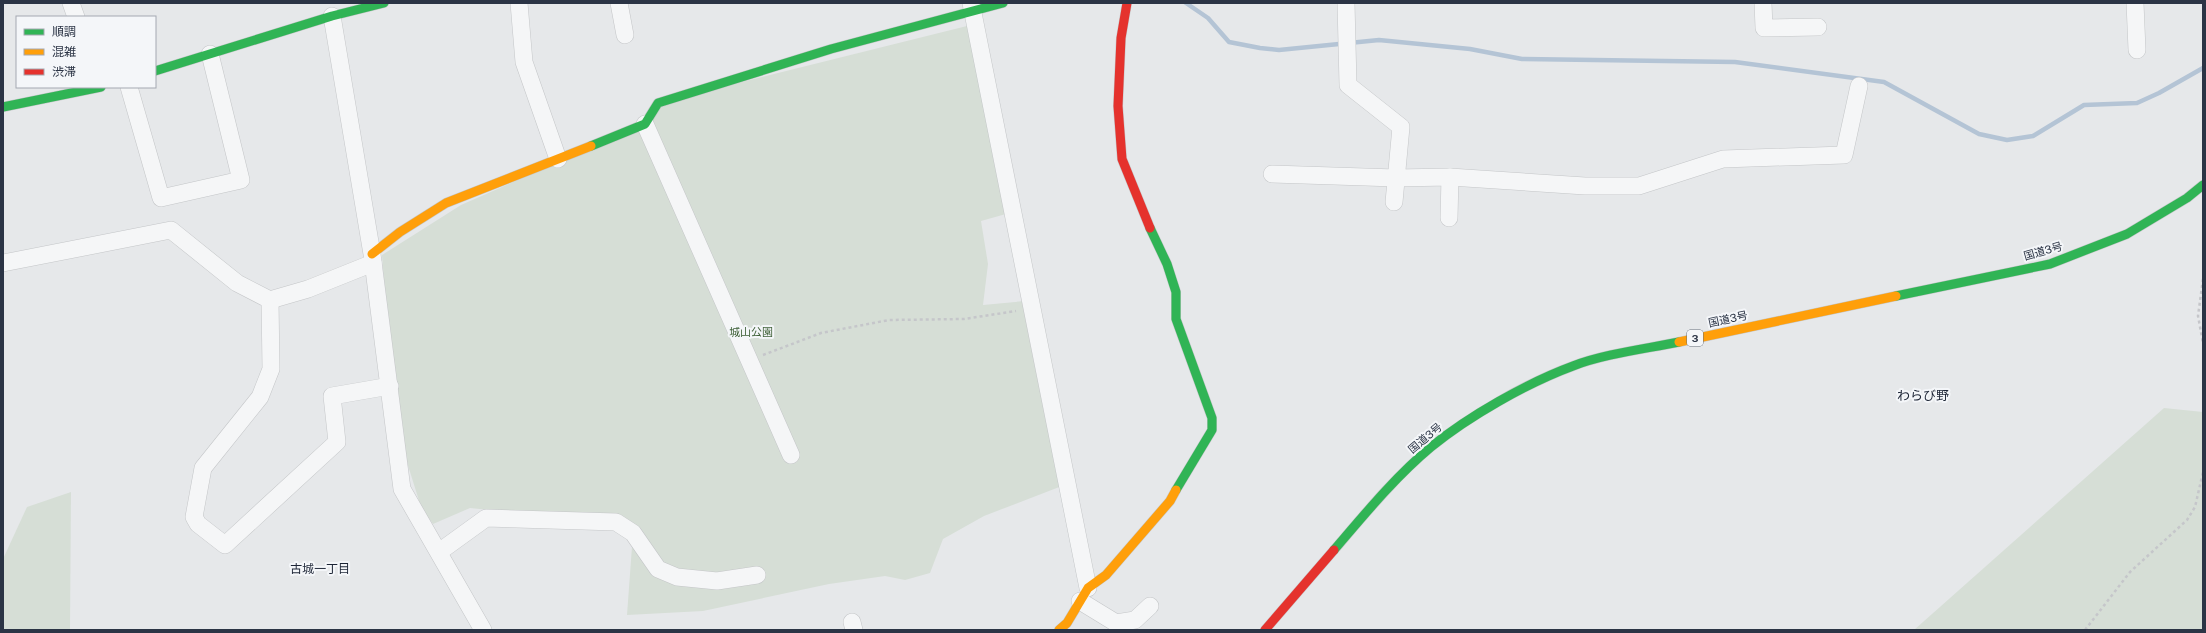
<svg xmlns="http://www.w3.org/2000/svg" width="2206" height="633" font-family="'Public Sans','Noto Sans JP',sans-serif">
<rect width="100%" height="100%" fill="#e6e8ea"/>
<g fill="#d6ded6">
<polygon points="971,25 1013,212 981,221 988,264 983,305 1025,301 1067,484 984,516 943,539 930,573 905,580 885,576 829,584 703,611 627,615 633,533 616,523 470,508 433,524 421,507 395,424 382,255 461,205 645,124 658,103"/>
<polygon points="2164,408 2203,412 2203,630 1914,630"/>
<polygon points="71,492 70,630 3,630 3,559 27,507"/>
</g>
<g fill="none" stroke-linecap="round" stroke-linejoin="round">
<polyline stroke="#b4c4d5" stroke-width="4.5" points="1186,3 1208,18 1229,42 1260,48 1279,50 1379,40 1470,49 1522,59 1735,62 1884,82 1979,134 2007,140 2033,136 2084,105 2137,103 2159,93 2203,68"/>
<g stroke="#c4c6c8" stroke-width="18">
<g id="street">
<polyline points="71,3 76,17"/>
<polyline points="519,3 524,62 558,159"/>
<polyline points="619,3 625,35"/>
<polyline points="971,3 1088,588"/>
<polyline points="1346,3 1348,85 1401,127 1394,202"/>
<polyline points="1763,3 1764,28 1818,27"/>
<polyline points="2135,3 2137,50"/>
<polyline points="332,16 372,254 402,489 483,630"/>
<polyline points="129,87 161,198 241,180 210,54"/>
<polyline points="645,124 791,455"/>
<polyline points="1272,174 1396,178 1450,177 1449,218"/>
<polyline points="1450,177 1585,186 1639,186 1723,159 1844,155 1859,86"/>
<polyline points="3,263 171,230 237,283 270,300 308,289 373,263"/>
<polyline points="270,300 271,369 260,397 203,468 194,517 198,524 225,545 337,442 332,396 390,386"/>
<polyline points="439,552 486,518 616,522 633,533 658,569 677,577 717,581 757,575"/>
<polyline points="1080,601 1116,623 1135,620 1150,606"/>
<polyline points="852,622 854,630"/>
</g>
</g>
<g stroke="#c4c6c8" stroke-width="10">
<g id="fast">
<polyline points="155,71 332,16 384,3"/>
<polyline points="3,107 101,87"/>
<polyline points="591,146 645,124 658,103 831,49 1003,3"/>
<polyline points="1150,228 1167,264 1176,292 1176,319 1212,418 1212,430 1176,490"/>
<polyline points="1896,296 2050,264 2127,234 2187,198 2203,185"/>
<path d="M1334 550C1364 515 1395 477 1431 447 1469 416 1527 383 1573 366 1604 354 1645 349 1679 342"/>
</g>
</g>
<g stroke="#c4c6c8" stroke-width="10">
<g id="slow">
<polyline points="372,254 400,232 446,203 591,146"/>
<polyline points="1679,342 1896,296"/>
<polyline points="1059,630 1067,623 1088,588 1106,575 1170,501 1176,490"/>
</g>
</g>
<g stroke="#c4c6c8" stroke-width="10">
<g id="jam">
<polyline points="1127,3 1121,38 1118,106 1122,159 1150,228"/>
<polyline points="1265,630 1334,550"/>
</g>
</g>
<g stroke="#c5c6ca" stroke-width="2.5" stroke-dasharray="3 3" stroke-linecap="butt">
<polyline points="2203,279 2198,316 2203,343"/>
<polyline points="763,355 821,333 889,320 964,319 1016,311"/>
<polyline points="2085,630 2130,572 2187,520 2195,507 2203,472"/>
</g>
<use href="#street" stroke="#f5f6f7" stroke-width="17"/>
<use href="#fast" stroke="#30b455" stroke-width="9"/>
<use href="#slow" stroke="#ff9f0a" stroke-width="9"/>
<use href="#jam" stroke="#e5322d" stroke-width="9"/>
</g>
<g text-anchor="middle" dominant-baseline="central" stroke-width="4" stroke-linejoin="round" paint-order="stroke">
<rect fill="#f4f6f9" stroke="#676e7b" stroke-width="1" x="1687" y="330" width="16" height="16" rx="3"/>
<g font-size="10" font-weight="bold" fill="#2b3445">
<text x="1695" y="338">3</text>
</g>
<g font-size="11" fill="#2b3445" stroke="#f4f6f9">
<text transform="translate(2043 251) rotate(-16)">国道3号</text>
<text transform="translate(1728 319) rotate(-12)">国道3号</text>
<text transform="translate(1425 438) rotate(-40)">国道3号</text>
</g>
<g font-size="11" fill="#3f6138" stroke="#f4f6f9">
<text x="751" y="332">城山公園</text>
</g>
<g font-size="12" fill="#1d2536" stroke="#f4f6f9">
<text x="320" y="569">古城一丁目</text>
</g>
<g font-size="13" fill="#1d2536" stroke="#f4f6f9">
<text x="1923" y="395">わらび野</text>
</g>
</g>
<rect width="2206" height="633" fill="none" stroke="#2b3445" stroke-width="8"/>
<rect x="16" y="16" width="140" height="72" fill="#f4f6f9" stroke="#a4a8b1"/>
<rect x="24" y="29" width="20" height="6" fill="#30b455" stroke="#a4a8b1"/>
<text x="52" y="36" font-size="12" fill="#2b3445">順調</text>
<rect x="24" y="49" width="20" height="6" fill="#ff9f0a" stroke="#a4a8b1"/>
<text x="52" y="56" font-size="12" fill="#2b3445">混雑</text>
<rect x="24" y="69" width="20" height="6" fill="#e5322d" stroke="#a4a8b1"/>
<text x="52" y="76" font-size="12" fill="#2b3445">渋滞</text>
</svg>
